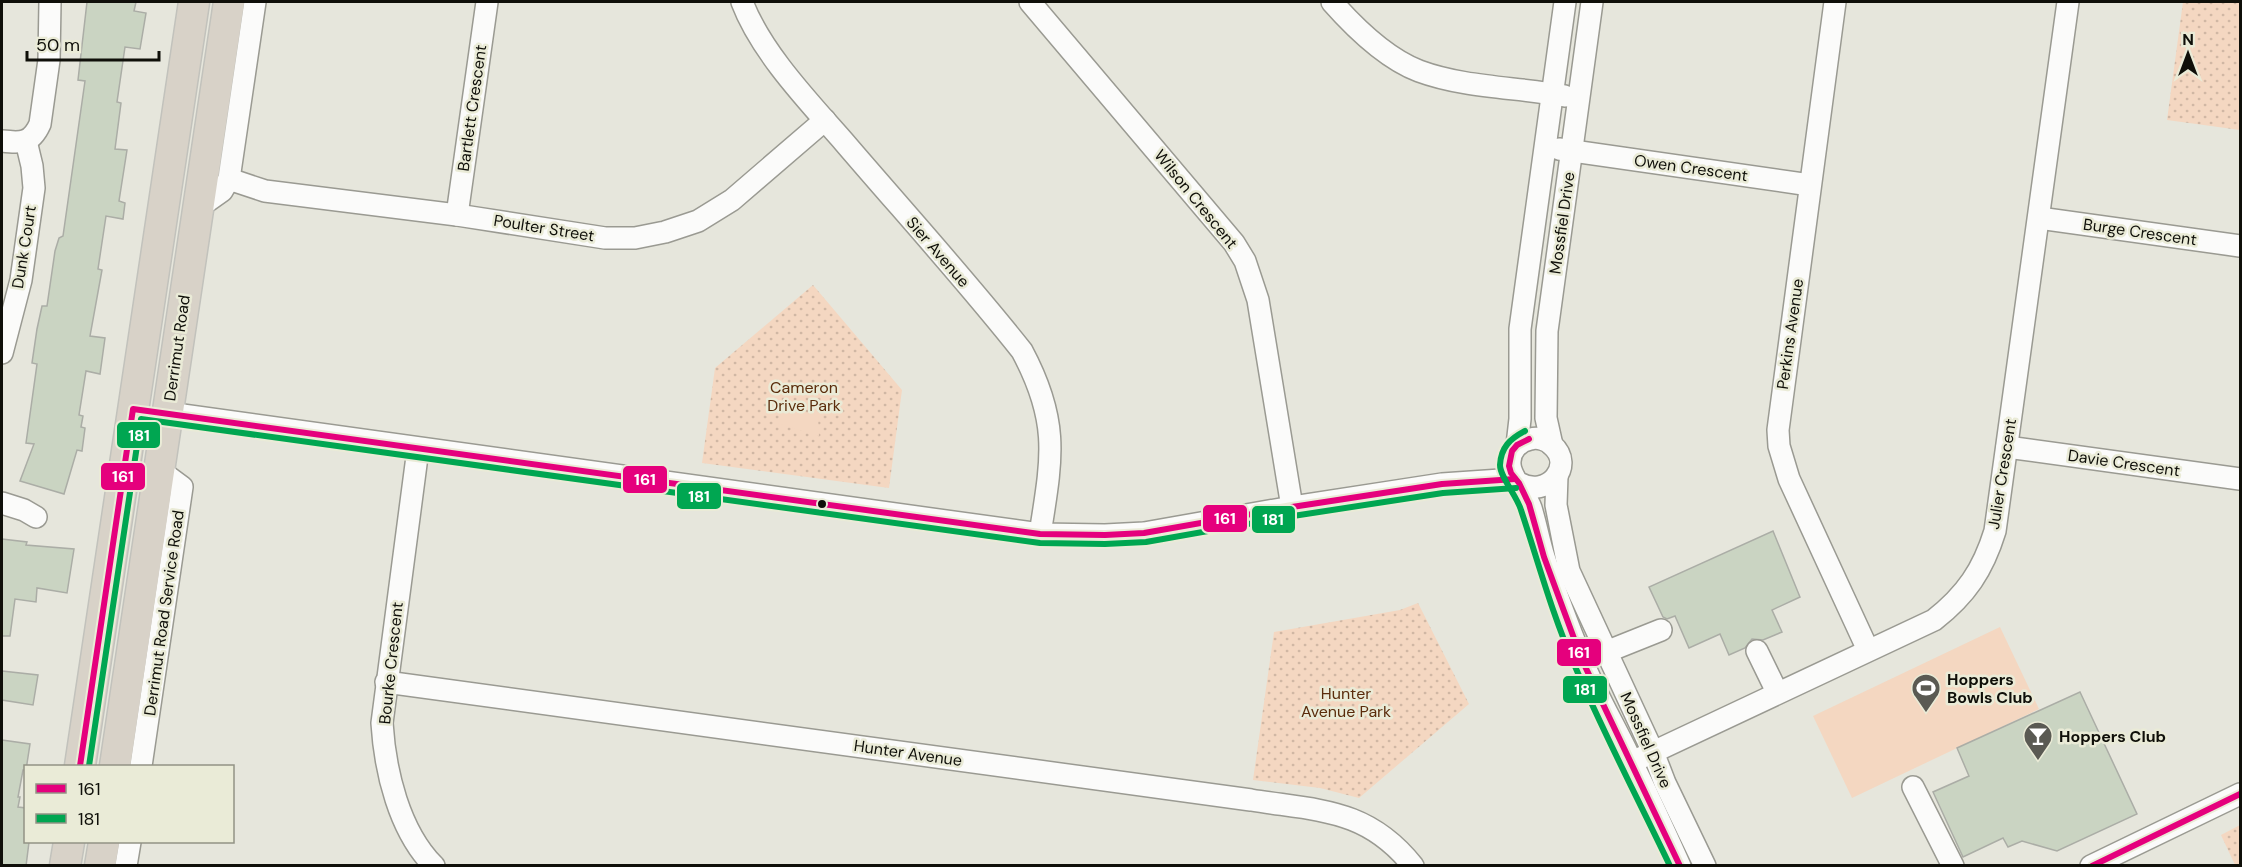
<svg xmlns="http://www.w3.org/2000/svg" width="2242" height="867" font-family="'DM Sans',sans-serif">
<defs>
<pattern id="park-dots" width="8" height="8" patternUnits="userSpaceOnUse" patternTransform="scale(1.5)"><rect width="8" height="8" fill="#f4d7c1"/><path d="M2 2h.1M6 6h.1" fill="none" stroke="#d0b7a4" stroke-width="1.8" stroke-linecap="round"/></pattern>
</defs>
<rect width="100%" height="100%" fill="#e6e6dc"/>
<g fill="url(#park-dots)">
<polygon points="2183,2 2240,2 2240,130 2167,120"/>
<polygon points="813,285 902,390 889,488 702,463 715,368"/>
<polygon points="1418,603 1469,704 1359,798 1320,788 1253,780 1274,632 1400,610"/>
<polygon points="2240,825 2240,865 2235,865 2221,835"/>
</g>
<g fill="#f4d7c1">
<polygon points="793,409 818,416 819,436 776,423"/>
<polygon points="2000,627 2039,709 1852,798 1813,716"/>
</g>
<g fill="#cad4c2" stroke="#abada6" stroke-width="1.5">
<polygon points="87,2 136,2 134,11 146,13 140,49 125,47 117,102 121,103 115,149 127,150 119,201 125,203 123,219 106,216 98,269 102,270 90,336 105,338 100,374 86,371 79,415 83,416 81,427 85,428 82,451 77,450 64,494 20,481 34,444 26,443 37,364 32,363 37,329 42,306 47,306 55,251 59,238 63,236 85,81 78,80"/>
<polygon points="1773,531 1800,597 1772,610 1782,632 1763,640 1752,639 1745,648 1729,655 1720,634 1689,648 1675,616 1667,619 1663,617 1649,587"/>
<polygon points="2,539 27,542 26,545 74,549 67,593 37,588 36,602 15,599 10,636 2,636"/>
<polygon points="2,671 38,675 33,705 2,700"/>
<polygon points="2080,692 2137,814 2057,851 2022,841 2008,847 2003,838 1963,857 1933,792 1969,776 1957,748"/>
<polygon points="2,740 30,744 26,770 23,770 18,797 20,797 18,807 26,808 26,842 29,842 26,866 2,866"/>
</g>
<g fill="none" stroke-linecap="round" stroke-linejoin="round">
<g stroke="#9a9a92" stroke-width="24">
<g id="minor">
<path d="M742 2C761 52 808 101 844 142 903 211 965 279 1022 351 1060 422 1052 458 1040 534"/>
<polyline points="1030,2 1234,243 1245,261 1258,300 1292,507"/>
<path d="M1332 2C1355 28 1385 58 1419 71 1465 88 1517 87 1565 96"/>
<polyline points="1835,2 1778,430 1779,446 1789,479 1868,650"/>
<path d="M2 141C21 143 31 144 40 124L49 60 50 2"/>
<polyline points="1559,149 1810,185"/>
<polyline points="229,179 265,191 457,215 605,238 635,238 665,232 698,221 732,200 825,120"/>
<polyline points="198,208 222,191 229,179 255,2"/>
<polyline points="457,215 487,2"/>
<polyline points="2039,218 2240,246"/>
<polyline points="2,353 21,280 34,188 32,166 26,141"/>
<polyline points="168,413 1040,534 1105,535 1144,533 1292,507 1442,484 1515,479"/>
<polyline points="1517,445 1520,419 1520,329 1565,2"/>
<polyline points="1552,445 1546,418 1547,331 1592,2"/>
<polyline points="2007,447 2240,479"/>
<path d="M418 449 382 723C385 771 399 831 434 866"/>
<polyline points="1557,476 1556,505 1569,571 1653,752 1665,783 1705,866"/>
<path d="M1519 483C1547 499 1576 466 1552 445 1547 440 1538 437 1531 439 1519 441 1509 451 1510 464 1510 476 1526 494 1531 508 1536 524 1539 541 1544 557 1555 591 1568 626 1582 660 1595 692 1613 723 1628 754 1646 791 1663 828 1680 866"/>
<polyline points="2,503 24,510 36,517"/>
<polyline points="1757,651 1777,692"/>
<polyline points="1606,652 1661,630"/>
<path d="M386 682 1251 800C1318 811 1367 808 1413 866"/>
<path d="M1632 762 1934 620C1966 595 1983 570 1995 531L2068 2"/>
<polyline points="141,766 182,487 159,470"/>
<polyline points="1913,787 1953,866"/>
<polyline points="126,866 130,842"/>
<polyline points="2091,866 2240,794"/>
</g>
</g>
<g stroke="#c2c2bc" stroke-width="33">
<g id="highway">
<polyline points="80,766 194,2"/>
<polyline points="115,766 229,2"/>
<polyline points="65,866 69,842"/>
<polyline points="100,866 104,842"/>
</g>
</g>
<use href="#minor" stroke="#fbfbfa" stroke-width="21"/>
<use href="#highway" stroke="#d8d2c8" stroke-width="30"/>
<g stroke="#eaebd7" stroke-width="10">
<g id="bus-1">
<polyline points="1529,439 1517,445 1512,451 1509,466 1511,473 1519,483 1529,504 1544,557 1582,660 1680,866"/>
<polyline points="80,766 133,409 1040,534 1105,535 1144,533 1292,507 1442,484 1515,479"/>
<polyline points="2092,866 2240,794"/>
</g>
</g>
<g stroke="#eaebd7" stroke-width="10">
<g id="bus-2">
<path d="M1525 431C1510 439 1501 447 1500 465 1500 477 1517 496 1521 510 1538 561 1552 614 1574 664 1603 732 1638 799 1670 866"/>
<polyline points="89,766 141,419 1040,543 1105,544 1146,542 1293,516 1443,493 1516,488"/>
</g>
</g>
<use href="#bus-1" stroke="#e5007d" stroke-width="6"/>
<use href="#bus-2" stroke="#00a651" stroke-width="6"/>
</g>
<defs>
<g id="stadium-pin" transform="scale(1.5)"><path d="M0 17L-7.5 6A9.5 9.5 0 1 1 7.5 6Z" fill="#5a5a53" stroke="#eaebd7"/><path d="M0-5a6.5 5 0 1 0 0 10a6.5 5 0 1 0 0-10ZM-3.5-1.8h7v3.6h-7Z" fill="#fff"/></g>
<g id="bar-pin" transform="scale(1.5)"><path d="M0 17L-7.5 6A9.5 9.5 0 1 1 7.5 6Z" fill="#5a5a53" stroke="#eaebd7"/><path d="M-6-5H6L.8 .8V4.5H3.5V6h-7V4.5H-.8V.8Z" fill="#fff"/></g>
</defs>
<g fill-rule="evenodd">
<use href="#stadium-pin" x="1926" y="688"/>
<use href="#bar-pin" x="2038" y="736"/>
</g>
<circle fill="#0f0f09" stroke="#eaebd7" stroke-width="2" cx="822" cy="504" r="5"/>
<g text-anchor="middle" dominant-baseline="central" stroke-width="5" stroke-linejoin="round" paint-order="stroke">
<g font-size="16" fill="#0f0f09" stroke="#eaebd7">
<text transform="translate(472 108) rotate(-82)">Bartlett Crescent</text>
<text transform="translate(1691 168) rotate(8)">Owen Crescent</text>
<text transform="translate(1196 199) rotate(51)">Wilson Crescent</text>
<text transform="translate(1562 223) rotate(-82)">Mossfiel Drive</text>
<text transform="translate(544 228) rotate(9)">Poulter Street</text>
<text transform="translate(2140 232) rotate(8)">Burge Crescent</text>
<text transform="translate(24 247) rotate(-81)">Dunk Court</text>
<text transform="translate(938 252) rotate(49)">Sier Avenue</text>
<text transform="translate(1790 334) rotate(-82)">Perkins Avenue</text>
<text transform="translate(177 348) rotate(-82)">Derrimut Road</text>
<text transform="translate(2124 463) rotate(8)">Davie Crescent</text>
<text transform="translate(2002 474) rotate(-81)">Julier Crescent</text>
<text transform="translate(164 613) rotate(-82)">Derrimut Road Service Road</text>
<text transform="translate(391 663) rotate(-84)">Bourke Crescent</text>
<text transform="translate(1646 740) rotate(66)">Mossfiel Drive</text>
<text transform="translate(908 753) rotate(8)">Hunter Avenue</text>
</g>
<g font-size="16" fill="#5a2c0b" stroke="#eaebd7">
<text x="804" y="387">Cameron<tspan x="804" dy="18">Drive Park</tspan></text>
<text x="1346" y="693">Hunter<tspan x="1346" dy="18">Avenue Park</tspan></text>
</g>
<g font-size="16" font-weight="bold" fill="#0f0f09" stroke="#eaebd7" text-anchor="start">
<text x="1947" y="679">Hoppers<tspan x="1947" dy="18">Bowls Club</tspan></text>
<text x="2059" y="736">Hoppers Club</text>
</g>
</g>
<g stroke="#eaebd7" stroke-width="2">
<rect x="116" y="421" width="45" height="28" rx="6" fill="#00a651"/>
<rect x="100" y="462" width="46" height="29" rx="6" fill="#e5007d"/>
<rect x="622" y="465" width="46" height="29" rx="6" fill="#e5007d"/>
<rect x="676" y="482" width="46" height="28" rx="6" fill="#00a651"/>
<rect x="1202" y="504" width="46" height="29" rx="6" fill="#e5007d"/>
<rect x="1251" y="505" width="45" height="29" rx="6" fill="#00a651"/>
<rect x="1556" y="638" width="46" height="29" rx="6" fill="#e5007d"/>
<rect x="1562" y="675" width="46" height="29" rx="6" fill="#00a651"/>
</g>
<g font-size="16" text-anchor="middle" font-weight="bold" fill="#fff">
<text x="139" y="441">181</text>
<text x="123" y="482">161</text>
<text x="645" y="485">161</text>
<text x="699" y="502">181</text>
<text x="1225" y="524">161</text>
<text x="1273" y="525">181</text>
<text x="1579" y="658">161</text>
<text x="1585" y="695">181</text>
</g>
<rect width="2242" height="867" fill="none" stroke="#0f0f09" stroke-width="6"/>
<rect x="24" y="765" width="210" height="78" fill="#eaebd7" stroke="#929385" stroke-width="1.5"/>
<rect x="36" y="784" width="30" height="9" fill="#e5007d" stroke="#929385" stroke-width="1.5"/>
<text x="78" y="795" font-size="18" fill="#0f0f09">161</text>
<rect x="36" y="814" width="30" height="9" fill="#00a651" stroke="#929385" stroke-width="1.5"/>
<text x="78" y="825" font-size="18" fill="#0f0f09">181</text>
<g transform="translate(2188 54)" stroke="#eaebd7" stroke-width="4.5" paint-order="stroke">
<path d="M0-4.5L10 22L0 15L-10 22Z" fill="#0f0f09"/>
<text y="-9" font-size="16" font-weight="bold" text-anchor="middle" fill="#0f0f09">N</text>
</g>
<path d="M27 51v9h132v-9" fill="none" stroke="#0f0f09" stroke-width="3"/>
<text x="36" y="51" font-size="18" fill="#0f0f09" stroke="#eaebd7" stroke-width="4.5" paint-order="stroke">50 m</text>
</svg>
